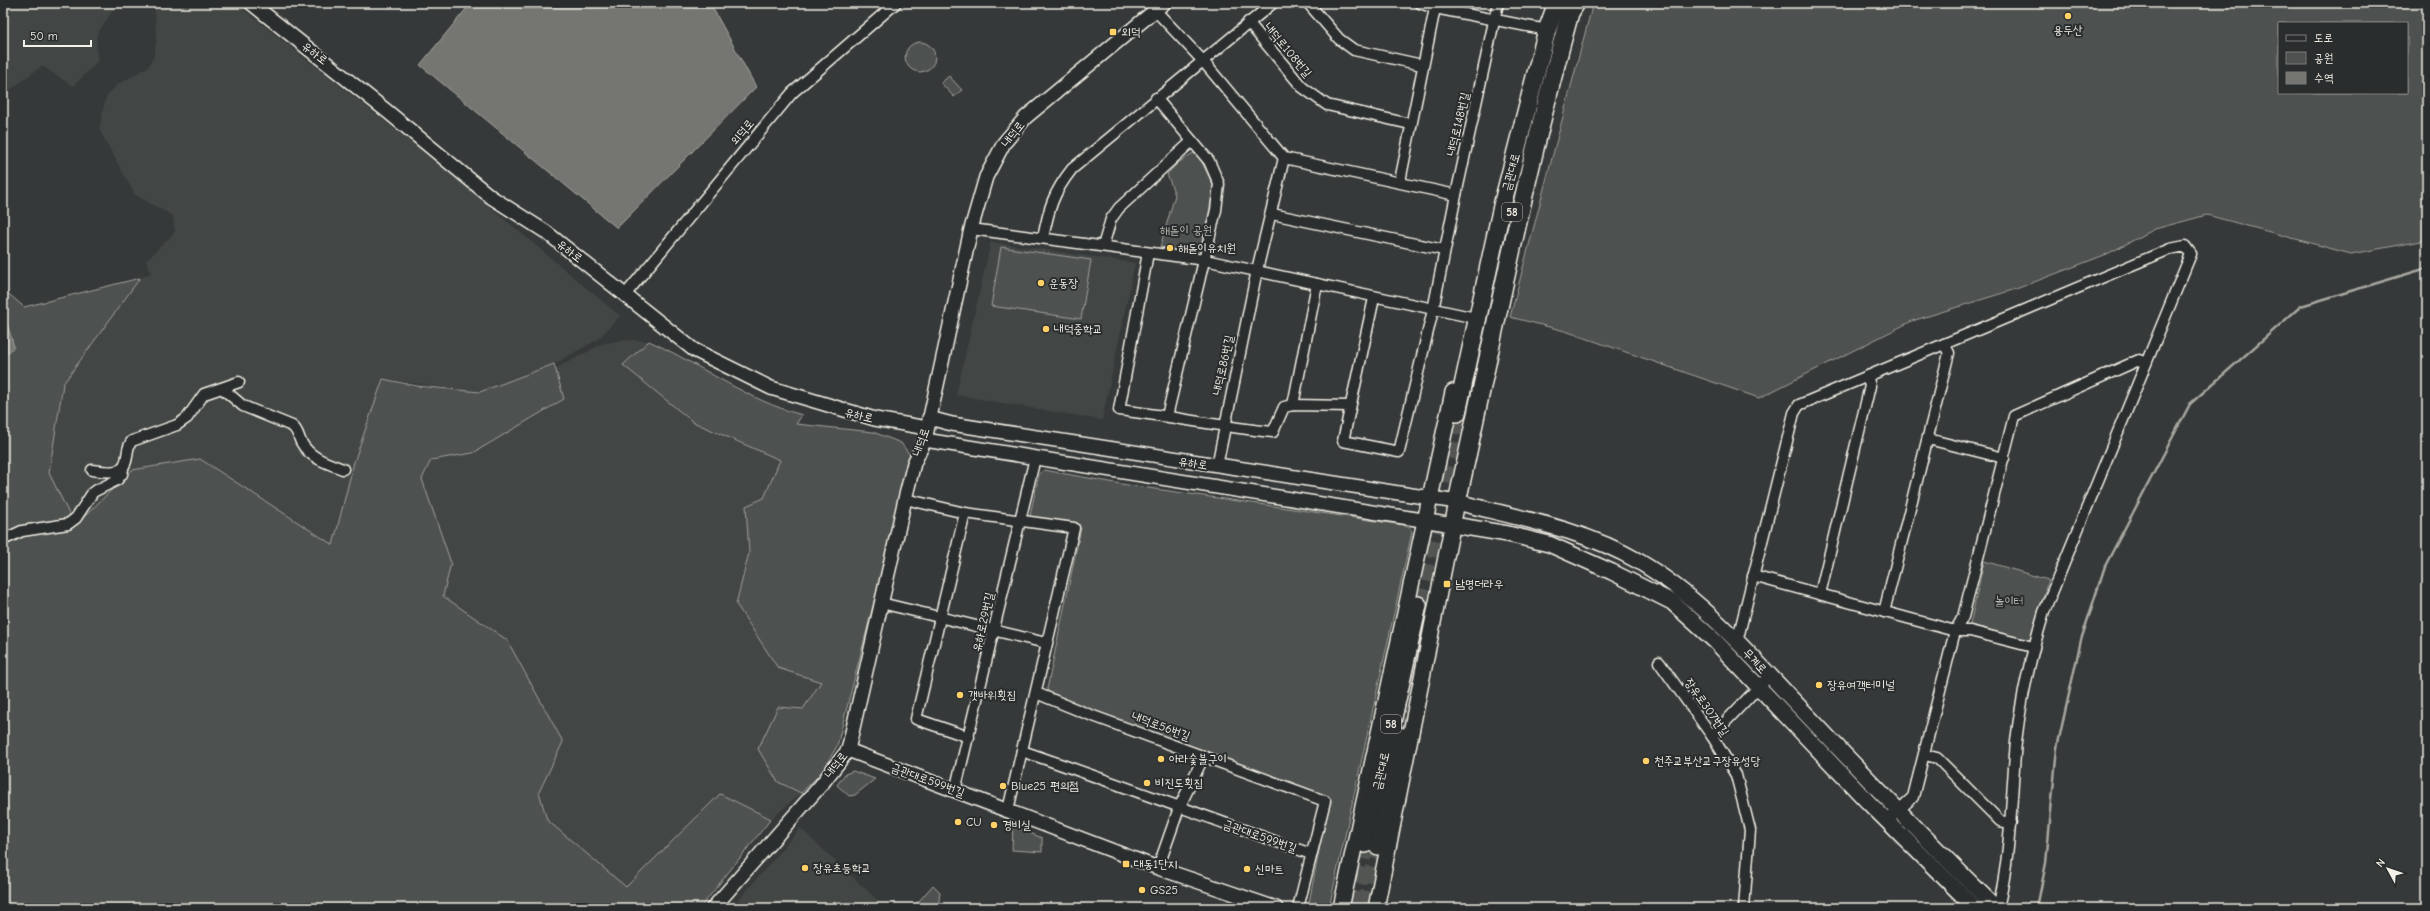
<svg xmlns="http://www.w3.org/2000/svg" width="2430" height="911" font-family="'Comic Neue','Poor Story',sans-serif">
<rect width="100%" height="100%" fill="#363939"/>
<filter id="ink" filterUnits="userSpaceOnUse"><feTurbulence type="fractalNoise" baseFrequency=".025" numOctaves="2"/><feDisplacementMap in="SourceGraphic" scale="8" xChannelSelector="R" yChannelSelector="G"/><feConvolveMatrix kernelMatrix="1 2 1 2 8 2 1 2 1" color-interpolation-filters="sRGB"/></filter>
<g filter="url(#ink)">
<g fill="#434645">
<polygon points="3,3 125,3 117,4 96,36 98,61 73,86 42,66 3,95"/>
<polygon points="155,3 235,3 424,152 620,316 598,339 554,364 480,392 383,379 354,462 334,546 200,459 132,470 75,527 49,473 63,384 140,278 151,273 146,261 175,232 173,216 135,195 99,129 106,97 117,85 148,67 154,56 156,43"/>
<polygon points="991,242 1135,263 1102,420 956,395"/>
<polygon points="622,340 649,341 623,365 693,422 781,460 764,498 746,506 749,553 736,604 778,668 821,682 803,709 778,782 801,793 771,819 720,794 626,888 547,820 539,792 563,742 507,640 443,596 451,563 422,479 431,460 473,453 564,399 555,369 602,344"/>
<polygon points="800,828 886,908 732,908"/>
</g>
<g fill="#4e514f" stroke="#a1a19c" fill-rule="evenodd">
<path d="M1593 3H2427V240L2351 254 2207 215 2155 229 2107 254 2016 289 1912 321 1759 398 1565 331 1510 317ZM2279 23H2407V93H2279Z"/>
<circle cx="920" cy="57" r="15"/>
<polygon points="949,76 962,90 954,97 941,83"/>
<polygon points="1193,153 1199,156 1214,187 1201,254 1160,247 1175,195 1167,174 1178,163"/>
<polygon points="1001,247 1091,260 1081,319 991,306"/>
<polygon points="140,278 63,384 49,473 75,526 132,470 200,459 333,545 354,462 383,379 417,386 480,392 554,364 564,399 473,453 431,460 422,479 451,563 443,596 507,640 563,742 539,792 547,820 626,887 720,794 771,819 700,908 3,908 3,289 24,307"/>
<path d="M649 341C700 364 746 400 802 415L796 424 873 432 901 443 910 455 891 536 837 746 822 772 801 793 778 782 758 749 778 707 803 709 821 682 778 668 736 604 749 553 746 506 764 498 780 460 693 422 623 365Z"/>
<polygon points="1044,470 1121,484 1403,525 1410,528 1412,532 1329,908 1308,908 1329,798 1051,695 1047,689 1081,528 1032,518 1030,515 1039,474"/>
<polygon points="1984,561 2048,580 2031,641 1970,625"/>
<polygon points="853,771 875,779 855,795 849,796 837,785 845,774"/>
<polygon points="1013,826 1042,838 1042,852 1012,850"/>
<polygon points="933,885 940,892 938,908 913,908"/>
</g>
<g fill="#757572" stroke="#a8a7a1">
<polygon points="471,3 710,3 756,87 617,228 420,65"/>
<polygon points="3,317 5,317 14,347 3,357"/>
</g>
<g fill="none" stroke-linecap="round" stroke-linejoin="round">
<polyline stroke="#a8a7a1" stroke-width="2.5" points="2037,908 2046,863 2057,748 2081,640 2105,566 2190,404 2301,306 2427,268"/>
<g stroke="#525553" stroke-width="17" stroke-dasharray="17 8" stroke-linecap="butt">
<polyline points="1418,605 1457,413"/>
<polyline points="1353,908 1365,844"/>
<polyline points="1366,908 1378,846"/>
</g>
<g stroke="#f4f1e8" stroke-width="13">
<g id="minor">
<polyline points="1308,3 1339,39 1354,50 1422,65"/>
<polyline points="1420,3 1435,8 1547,30"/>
<polyline points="1155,10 1203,61 1284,158 1456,195"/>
<polyline points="1248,22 1302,87 1327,105 1410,124"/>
<polyline points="1156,98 1209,161 1219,184 1216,210 1167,416"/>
<polyline points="1400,181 1435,8"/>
<polyline points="1272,214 1444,250"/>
<polyline points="971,229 1205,260 1471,317"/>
<path d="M1043 238C1049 208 1053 193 1072 169L1273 3"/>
<polyline points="1103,246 1111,219 1119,208 1191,142"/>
<path d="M1148 253 1119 410C1171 416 1221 427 1273 432L1284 407 1293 405 1350 406"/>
<polyline points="625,295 792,93 896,3"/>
<polyline points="1374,298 1343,441 1399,452 1433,310 1456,195 1498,3"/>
<path d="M223 389 243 406 292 426C298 430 298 436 301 442 310 458 326 463 343 469"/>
<polyline points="1293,405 1317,284"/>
<polyline points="1928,439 2004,458"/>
<polyline points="1217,466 1257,270 1284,158"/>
<path d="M92 470C108 472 125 476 127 456 128 450 128 445 132 441L177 425 187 418 204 394 239 382"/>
<polyline points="905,499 965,513 1074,528 1008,810"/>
<polyline points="965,513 916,719 969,737"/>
<polyline points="7,538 22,531 68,524 76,518 93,492 117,480 122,474 123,469"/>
<polyline points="1753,576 1955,631 1970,631 2033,647"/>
<polyline points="1820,594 1870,386 1867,376"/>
<polyline points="881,603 1046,643"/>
<polyline points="1884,612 1949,353 1944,344"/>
<path d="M1737 642 1794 413 1799 405 2170 249 2185 246 2191 254 2044 612C2031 655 2021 697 2016 742 2011 797 2011 854 1998 908"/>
<polyline points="1659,662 1712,736 1736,775 1750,830 1744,908"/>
<polyline points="1036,693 1085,713 1325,801 1298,908"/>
<polyline points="1712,736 1769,676"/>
<path d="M1022 751C1119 784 1214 820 1311 854"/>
<polyline points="1925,755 1937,758 2000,821 2011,823"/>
<polyline points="955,791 1035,458"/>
<polyline points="1887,821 1913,797 1955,631 1963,617 2014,416 2139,360 2146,363"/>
<polyline points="1158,868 1179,808 1204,756"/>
</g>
</g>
<g stroke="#f4f1e8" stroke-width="16">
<g id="tertiary">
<polyline points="251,3 388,112 491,197 546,232 694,350 771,388 875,419 927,428"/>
<polyline points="929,418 952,424 1457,502"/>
<polyline points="925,440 1453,525"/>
<polyline points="848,750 1158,868 1276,908"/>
<polyline points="713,908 821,785 848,750 905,499 914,463 925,440 971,229 986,177 1004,143 1026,117 1164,3"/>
</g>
</g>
<g stroke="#f4f1e8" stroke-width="18">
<g id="secondary">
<polyline points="1453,525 1508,534 1549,544 1612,572 1672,602 1716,642 1868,802 1975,908"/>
<polyline points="1341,908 1453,392"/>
<path d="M1376 908 1457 502C1518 518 1583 529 1638 561 1705 600 1756 662 1809 717 1870 782 1932 845 1996 908"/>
</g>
</g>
<g stroke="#f4f1e8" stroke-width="20">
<g id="primary">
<polyline points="1457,413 1502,206 1547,30 1557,3"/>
<path d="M1457 502C1493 339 1525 174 1570 13L1576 3"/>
<polyline points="1365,844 1418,605"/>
<polyline points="1378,846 1400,736"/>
</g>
</g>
<use href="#minor" stroke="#2a2d2e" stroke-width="10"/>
<use href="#tertiary" stroke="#2a2d2e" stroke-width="13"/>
<use href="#secondary" stroke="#2a2d2e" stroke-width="15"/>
<use href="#primary" stroke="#2a2d2e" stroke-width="17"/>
</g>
</g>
<g fill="#ffd166" stroke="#2a2d2e" stroke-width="1.5">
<circle cx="2068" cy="16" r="4"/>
<rect x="1109" y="28" width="8" height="8" rx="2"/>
<circle cx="1170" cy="248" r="4"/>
<circle cx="1041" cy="283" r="4"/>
<circle cx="1046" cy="329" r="4"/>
<rect x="1443" y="580" width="8" height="8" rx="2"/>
<circle cx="1819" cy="685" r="4"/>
<circle cx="960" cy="695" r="4"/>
<circle cx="1161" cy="759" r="4"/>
<circle cx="1646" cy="761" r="4"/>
<circle cx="1147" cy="783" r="4"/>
<circle cx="1003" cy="786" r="4"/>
<circle cx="958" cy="822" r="4"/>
<circle cx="994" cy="825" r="4"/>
<rect x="1122" y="860" width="8" height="8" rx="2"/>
<circle cx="805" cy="868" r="4"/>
<circle cx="1247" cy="869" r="4"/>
<circle cx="1142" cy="890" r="4"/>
</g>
<g text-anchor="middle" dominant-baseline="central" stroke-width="4" stroke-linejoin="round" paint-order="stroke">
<g fill="#2a2d2e" stroke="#b7b6b0" stroke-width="1">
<rect x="1502" y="203" width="20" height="18" rx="3"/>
<rect x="1381" y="715" width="20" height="18" rx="3"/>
</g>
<g font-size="11" font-weight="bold" fill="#f4f1e8">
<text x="1512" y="212">58</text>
<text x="1391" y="724">58</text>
</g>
<g font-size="12" fill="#f4f1e8" stroke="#2a2d2e" text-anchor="start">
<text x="2068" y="30" text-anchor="middle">용두산</text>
<text x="1121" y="32">외덕</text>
<text x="1178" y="248">해돋이유치원</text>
<text x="1049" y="283">운동장</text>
<text x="1054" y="329">내덕중학교</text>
<text x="1455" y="584">남명더라우</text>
<text x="1827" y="685">장유여객터미널</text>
<text x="968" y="695">갯바위횟집</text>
<text x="1169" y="759">아라숯불구이</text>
<text x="1654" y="761">천주교부산교구장유성당</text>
<text x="1155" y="783">비진도횟집</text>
<text x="1011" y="786">Blue25 편의점</text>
<text x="966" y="822">CU</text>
<text x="1002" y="825">경비실</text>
<text x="1134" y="864">대동1단지</text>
<text x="813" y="868">장유초등학교</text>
<text x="1255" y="869">신마트</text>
<text x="1150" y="890">GS25</text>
</g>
<g font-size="12" fill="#f4f1e8" stroke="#2a2d2e">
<text transform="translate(1288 50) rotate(50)">내덕로108번길</text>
<text transform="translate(315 53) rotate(38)">유하로</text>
<text transform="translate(1458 124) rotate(-77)">내덕로148번길</text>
<text transform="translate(742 132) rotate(-50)">외덕로</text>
<text transform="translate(1013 134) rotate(-52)">내덕로</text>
<text transform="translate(1511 172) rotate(-75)">금관대로</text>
<text transform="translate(570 251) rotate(38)">유하로</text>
<text transform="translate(1223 365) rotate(-78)">내덕로86번길</text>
<text transform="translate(859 415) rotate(14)">유하로</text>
<text transform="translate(921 442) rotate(-71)">내덕로</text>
<text transform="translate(1193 463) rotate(9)">유하로</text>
<text transform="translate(983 622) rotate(-77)">유하로29번길</text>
<text transform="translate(1755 661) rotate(47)">무계로</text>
<text transform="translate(1707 707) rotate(55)">장유로307번길</text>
<text transform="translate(1161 726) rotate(20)">내덕로56번길</text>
<text transform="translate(836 765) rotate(-53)">내덕로</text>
<text transform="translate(1381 771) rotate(-77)">금관대로</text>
<text transform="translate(928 780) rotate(20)">금관대로599번길</text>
<text transform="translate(1260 836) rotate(19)">금관대로599번길</text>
</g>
<g font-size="12" fill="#bab9b2" stroke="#2a2d2e">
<text x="1186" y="230">해돋이 공원</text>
<text x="2009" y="601">놀이터</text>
</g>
</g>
<rect width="2430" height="911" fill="none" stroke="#2a2d2e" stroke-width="16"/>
<rect x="8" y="8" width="2414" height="895" fill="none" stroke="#f4f1e8" stroke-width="1.5" filter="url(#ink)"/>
<rect x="2278" y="22" width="130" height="72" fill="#2a2d2e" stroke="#7b7b78"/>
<rect x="2286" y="35" width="20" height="6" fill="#2a2d2e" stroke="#7b7b78"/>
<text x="2314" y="42" font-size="12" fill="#f4f1e8">도로</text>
<rect x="2286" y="52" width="20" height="12" fill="#4e514f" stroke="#7b7b78"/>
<text x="2314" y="62" font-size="12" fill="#f4f1e8">공원</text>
<rect x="2286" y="72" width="20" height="12" fill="#757572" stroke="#7b7b78"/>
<text x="2314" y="82" font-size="12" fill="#f4f1e8">수역</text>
<g transform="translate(2388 869) rotate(310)" stroke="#2a2d2e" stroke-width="3" paint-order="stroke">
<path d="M0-3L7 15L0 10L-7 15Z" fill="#f4f1e8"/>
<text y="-6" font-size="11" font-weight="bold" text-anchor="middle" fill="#f4f1e8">N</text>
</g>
<path d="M24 40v6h67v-6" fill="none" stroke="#f4f1e8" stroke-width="2"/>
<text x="30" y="40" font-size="12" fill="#f4f1e8" stroke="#2a2d2e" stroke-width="3" paint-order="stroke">50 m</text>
</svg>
